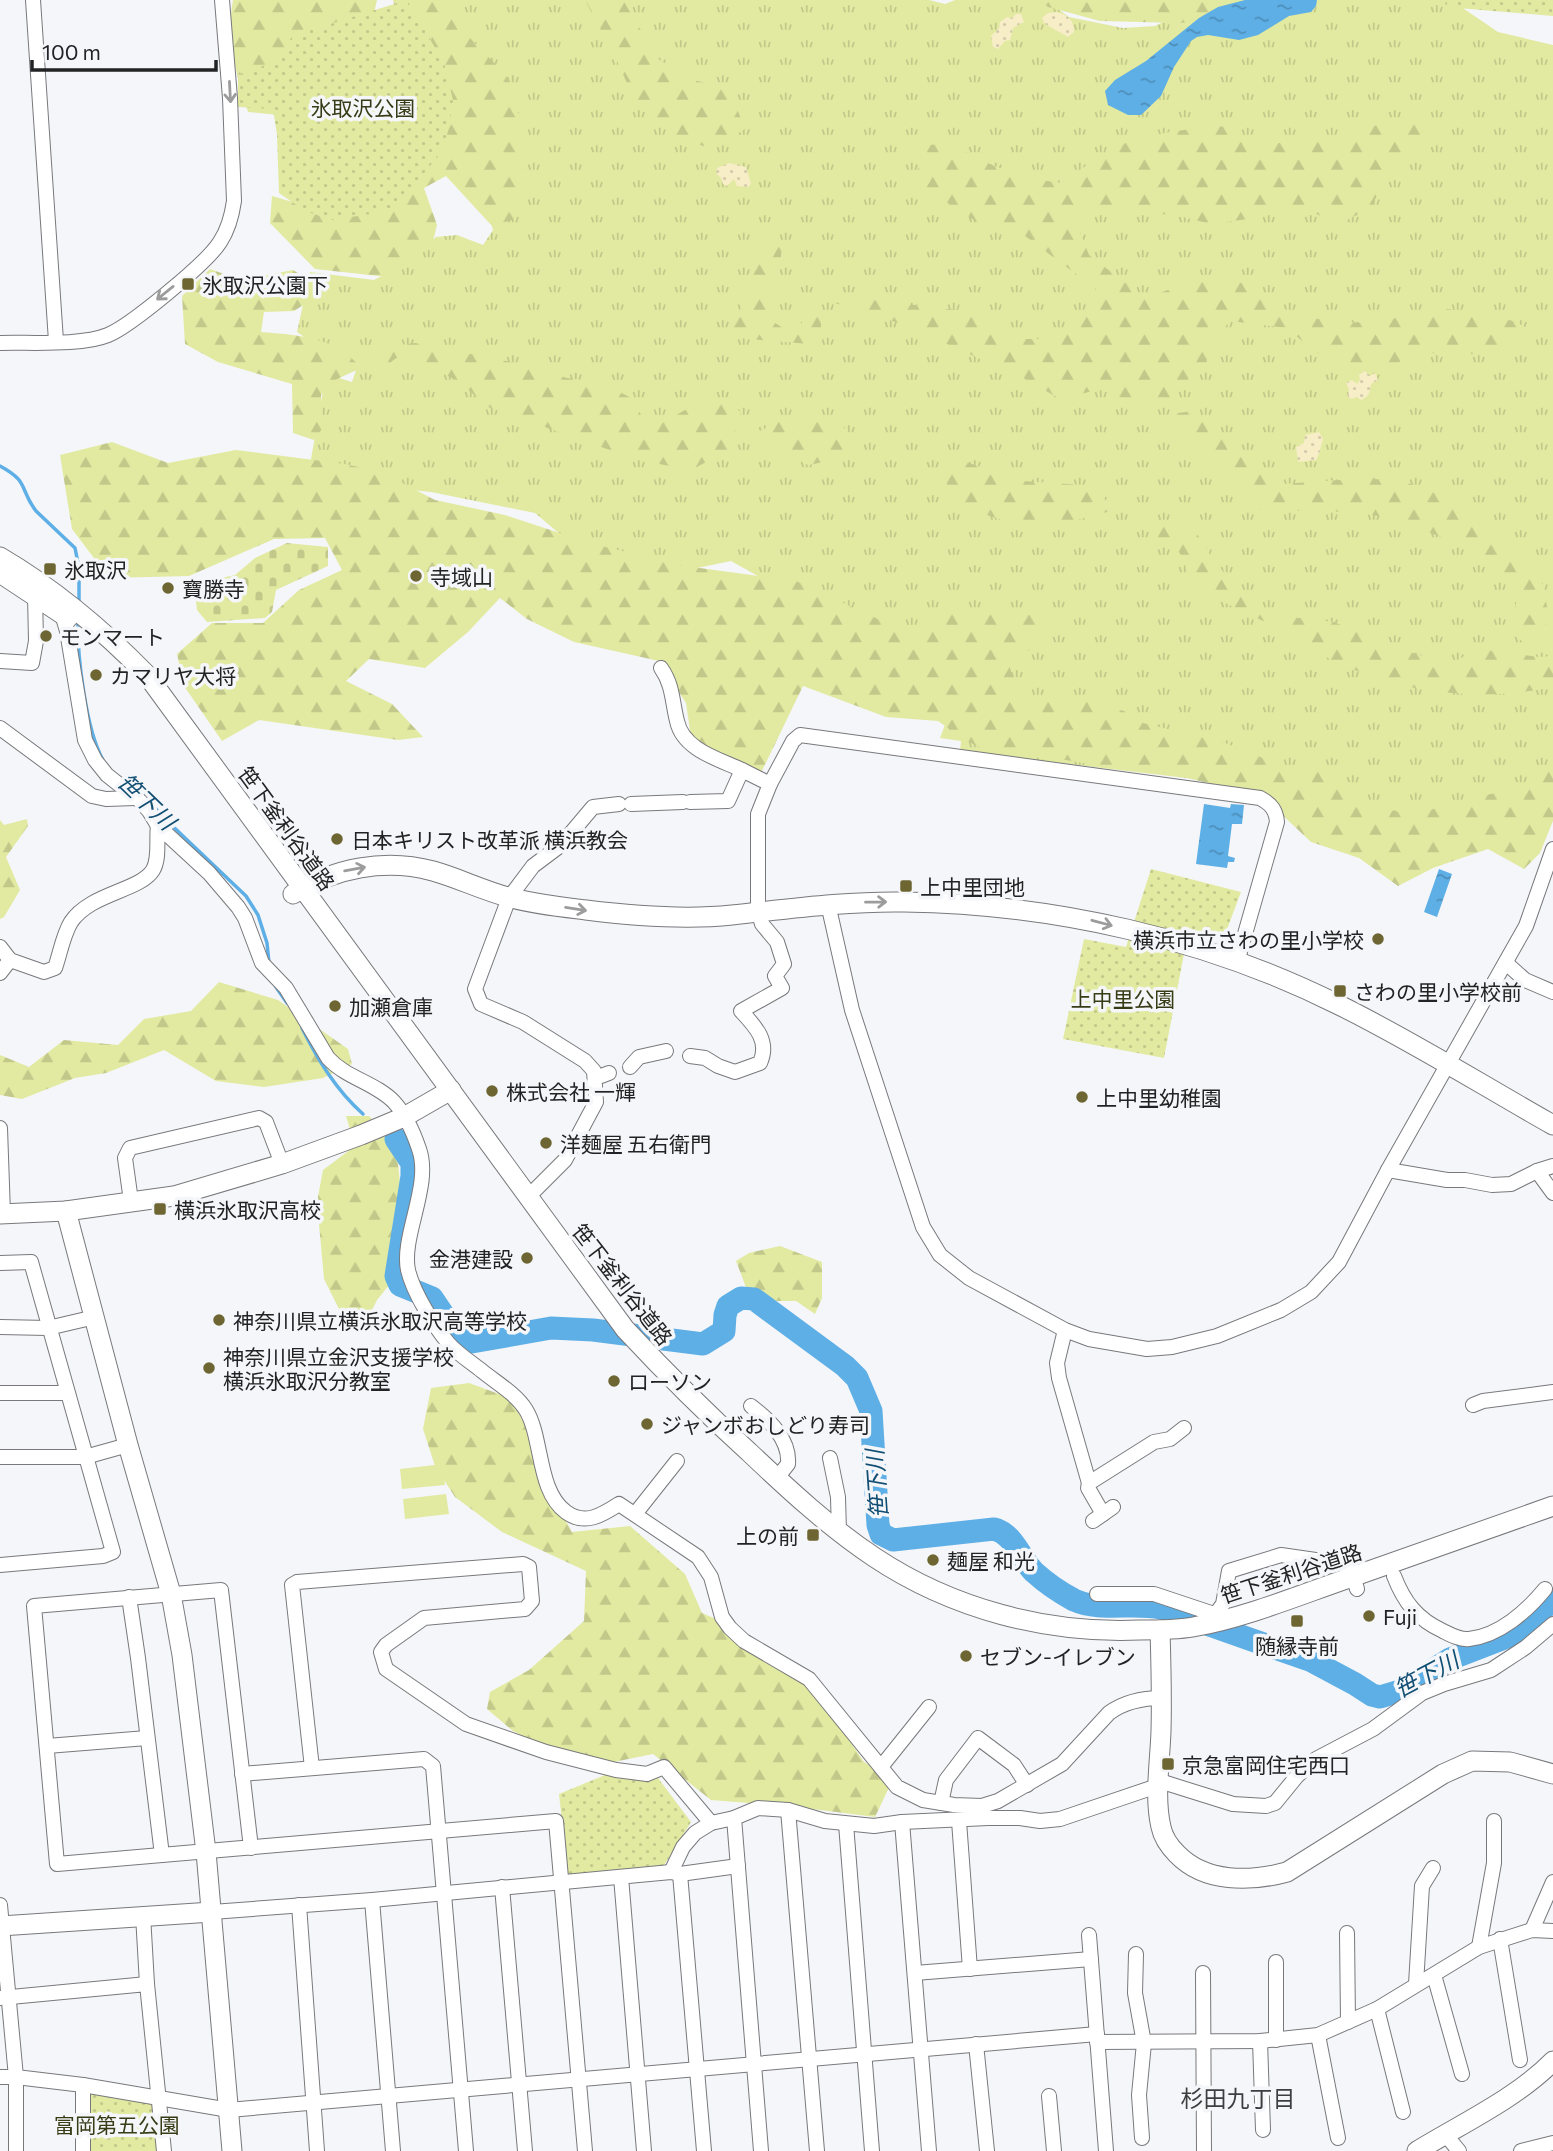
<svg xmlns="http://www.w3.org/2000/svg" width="1553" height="2151" font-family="Commissioner,'Noto Sans JP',sans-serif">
<defs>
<pattern id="grass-tufts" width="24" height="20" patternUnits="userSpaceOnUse" patternTransform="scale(1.75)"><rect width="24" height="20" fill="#e2eaa1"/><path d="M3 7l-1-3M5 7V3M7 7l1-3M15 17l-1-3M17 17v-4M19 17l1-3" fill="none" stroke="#c2c88a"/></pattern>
<pattern id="forest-firs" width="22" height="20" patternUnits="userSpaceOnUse" patternTransform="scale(1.75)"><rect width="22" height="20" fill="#e2eaa1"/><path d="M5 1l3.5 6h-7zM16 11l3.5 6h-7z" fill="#c2c88a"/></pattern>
<pattern id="sand-dots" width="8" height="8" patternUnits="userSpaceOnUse" patternTransform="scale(1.75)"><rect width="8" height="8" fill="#f7edc7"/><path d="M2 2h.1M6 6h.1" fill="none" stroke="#d3cbab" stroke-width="1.8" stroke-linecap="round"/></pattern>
<pattern id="cemetery-stones" width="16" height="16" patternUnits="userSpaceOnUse" patternTransform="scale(1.75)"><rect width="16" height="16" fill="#e2eaa1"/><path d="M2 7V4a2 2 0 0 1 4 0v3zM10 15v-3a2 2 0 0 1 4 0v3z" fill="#c2c88a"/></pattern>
<pattern id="park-dots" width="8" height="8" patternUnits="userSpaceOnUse" patternTransform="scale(1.75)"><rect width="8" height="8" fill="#e2eaa1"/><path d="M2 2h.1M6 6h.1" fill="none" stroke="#c2c88a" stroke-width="1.8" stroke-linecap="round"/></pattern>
<pattern id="water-ripples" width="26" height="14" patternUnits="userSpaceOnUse" patternTransform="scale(1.75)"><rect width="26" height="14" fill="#5eafe6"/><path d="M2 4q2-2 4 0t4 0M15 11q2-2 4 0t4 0" fill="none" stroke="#4d8eba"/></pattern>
</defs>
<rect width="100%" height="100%" fill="#f5f6f9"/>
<polygon fill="url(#grass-tufts)" points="422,0 929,0 945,4 955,0 1042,0 1047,1 1069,17 1123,28 1155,26 1209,0 1451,0 1498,32 1553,45 1553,773 1484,830 1270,788 960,751 961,741 940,738 946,722 774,585 731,561 678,572 567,540 535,513 431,492 324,481 311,459 326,374 352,382 358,364 325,351 297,332 310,272 374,280 410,261 436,237 457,235 483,245 493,230"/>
<g fill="url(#forest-firs)">
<path d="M233 0H377L366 49 278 115 248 112C236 75 226 39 233 0Z"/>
<polygon points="393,0 431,0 435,2 506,75 521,122 523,173 515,219 492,226 446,176 424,188 437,225 432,245 388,277 315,269 270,223 272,196 317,209 397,18"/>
<polygon points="585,0 623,0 658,59 692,80 723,86 734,101 745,129 712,149 674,136 636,103 617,61"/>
<polygon points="1039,0 1283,0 1239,18 1179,23 1100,21 1048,7"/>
<path d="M1408 122 1429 128 1424 151 1389 170 1371 208 1339 224 1296 205 1255 218 1211 224 1183 217 1114 207 1072 212 1089 255 1136 291 1148 297 1196 280 1224 277 1256 288 1296 317 1374 324 1437 307 1514 321 1529 329 1519 350 1478 354 1429 353 1388 365 1341 363 1314 351 1287 328 1231 321 1212 339 1206 364 1180 386 1178 394 1168 403 1136 405 1101 389 1060 399 1025 379 902 324 835 303 864 299 975 312 1014 339H1045L1078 322 1092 304 1096 289 1017 230 983 226 917 183 920 146 948 143 994 166 1031 179 1062 183C1082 169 1103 152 1126 143 1157 132 1200 127 1233 126L1248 143H1281L1307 135 1334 147 1372 126Z"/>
<path d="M761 240 782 246 780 267 766 307V317L786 330 801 324 810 312 821 315V345L727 337C744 307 753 273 761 240Z"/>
<path d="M210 269 241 280 293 270 309 280 311 300 294 311 264 312 261 332C299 335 336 337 361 368L335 380 321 395 322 429 314 440 293 433 292 384 218 362 185 344 182 296Z"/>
<path d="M415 343 521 364 567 378 603 383 633 399 643 419 659 425C678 415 704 394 727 403 732 404 737 410 741 412L729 450 691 470 638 460 488 407 458 381 426 365 398 357 379 370 371 349Z"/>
<polygon points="1192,411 1255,470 1282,484 1368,478 1412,484 1449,499 1508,540 1531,565 1544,587 1549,621 1527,645 1513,634 1518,584 1483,554 1396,519 1354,512 1257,510 1222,467 1182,435 1165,415"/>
<polygon points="787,417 838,421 853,438 845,458 808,465 768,445 756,433"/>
<path d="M112 442 168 463 236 450 345 464 381 472 435 500 505 515 590 543 678 565 796 581 910 634C919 628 928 619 938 616 975 605 1015 609 1051 621 1042 650 1035 650 1007 656L1018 699 1068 695 1124 711 1143 723 1225 743 1296 771 1336 772 1375 807 1414 815 1459 801 1514 789 1553 765V821L1540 853 1524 869 1488 849 1433 868 1398 886 1359 858 1311 842 1262 796 1133 765H1094L1038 755 991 753 965 740 938 721 886 717 803 686 760 775 691 737 686 703 659 661 574 642 527 619 500 598 468 632 425 668 369 659 346 681 392 704 423 737 398 740 259 720 222 741 184 686 177 654 212 623H263L299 590 342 570 325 538 274 539 189 576 109 578 72 529 60 455Z"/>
<polygon points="966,462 1022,481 1098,486 1111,511 1073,521 1002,520 951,503 944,472"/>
<path d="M1150 525 1194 529 1214 561 1253 606 1282 616 1334 622 1384 644 1449 664 1479 649 1539 657 1553 656V687C1477 703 1397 693 1328 658 1310 649 1295 636 1277 628 1248 613 1219 601 1191 585 1182 555 1182 544 1150 536Z"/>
<polygon points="27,819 28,826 6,857 20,890 4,917 0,919 0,820 4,825"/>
<polygon points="219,982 278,1000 348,1049 352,1064 323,1078 264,1087 216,1081 164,1050 106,1073 75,1078 22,1099 0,1095 0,1055 29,1067 64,1040 118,1045 144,1019 191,1011"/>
<polygon points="346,1116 369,1116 396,1146 400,1183 412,1229 399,1273 377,1300 366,1322 339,1309 324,1279 317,1202 323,1170 355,1146"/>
<polygon points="780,1246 822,1262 822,1298 815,1314 796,1301 772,1301 747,1290 736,1261 749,1253"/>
<polygon points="469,1383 510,1398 528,1430 534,1464 572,1532 630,1526 685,1574 702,1613 744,1631 823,1702 864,1762 893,1779 875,1817 797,1807 711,1800 653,1754 594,1766 545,1748 513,1731 487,1709 490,1692 529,1670 584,1621 586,1571 502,1532 455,1497 435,1466 423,1429 431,1388"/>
</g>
<g fill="url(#sand-dots)">
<path d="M1057 12C1068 15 1074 20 1074 32L1068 37 1045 24 1042 18 1048 13Z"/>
<polygon points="1016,14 1021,14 1024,22 1013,28 1010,40 1005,41 998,49 993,47 991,36 999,28 1000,22 1007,17 1012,18"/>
<polygon points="729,163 746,167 751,184 748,187 737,186 734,179 727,186 723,184 721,178 716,173 717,168"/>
<path d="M1365 371 1370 376 1375 373 1378 380 1371 384C1370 392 1369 397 1361 400L1357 397 1352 399 1348 397 1349 389 1346 383 1352 380 1357 384 1360 380 1359 375Z"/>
<polygon points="1319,432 1323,439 1319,454 1316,460 1298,462 1296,447 1304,443 1305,435"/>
</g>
<polygon fill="url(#cemetery-stones)" points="287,543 328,547 328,566 276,590 272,612 265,618 207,622 197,610 194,584 235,575 255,558"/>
<g fill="url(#park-dots)">
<polygon points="407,0 444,63 453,100 449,127 443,150 401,201 389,211 332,220 305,211 279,193 277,135 273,109 238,107 238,75 280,60 292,36"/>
<polygon points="1445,0 1553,0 1553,16 1446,7"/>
<polygon points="1151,869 1241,892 1223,940 1189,928 1164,1058 1063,1039 1084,939 1126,947"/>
<polygon points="610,1773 658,1778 691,1822 663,1867 568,1875 559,1794"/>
<polygon points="89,2092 154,2102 157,2151 89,2151"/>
</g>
<g fill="#e2eaa1">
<polygon points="443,1464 445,1485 402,1489 400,1469"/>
<polygon points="446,1494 449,1514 405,1519 403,1499"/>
</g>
<g fill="url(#water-ripples)">
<polygon points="1245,0 1317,0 1316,6 1311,12 1289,16 1258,35 1239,40 1208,35 1197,37 1191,41 1174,67 1161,96 1141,115 1128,115 1108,105 1105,91 1115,80 1146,61 1199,18 1218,7"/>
<polygon points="1204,804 1230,808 1231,804 1244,805 1242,824 1232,824 1228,856 1235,858 1234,862 1228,862 1227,868 1196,864"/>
<polygon points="1439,869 1452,874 1437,917 1424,912"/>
</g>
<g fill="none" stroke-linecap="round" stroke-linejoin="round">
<g stroke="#5eafe6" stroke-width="3.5">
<path d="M0 466C30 482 19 489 36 511L75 548 79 568V603"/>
<path d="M78 621C77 656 86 730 103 760"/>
<polyline points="129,784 143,794"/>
<polyline points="155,808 164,818 246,896 258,915 267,943 269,963"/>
<polyline points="276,987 287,1003"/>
<path d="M302 1028C318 1060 336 1090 363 1114"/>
</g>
<path stroke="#5eafe6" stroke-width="23" d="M396 1139 412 1163V1176L396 1276 400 1285 432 1298 459 1338 466 1343 551 1328 593 1330 703 1344 724 1331 725 1315 728 1306 741 1298 754 1299 845 1366 857 1378 871 1411 878 1525 881 1534 893 1540 994 1529C1014 1534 1020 1558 1034 1572 1045 1582 1061 1593 1074 1600 1101 1612 1132 1602 1161 1608L1312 1661 1355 1684 1372 1695 1380 1697 1400 1691 1450 1659 1507 1637 1525 1627 1553 1599"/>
<g stroke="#78797c" stroke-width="16">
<g id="street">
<polyline points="33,0 56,341"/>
<path d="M0 343C30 342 81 346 108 335 130 326 207 263 220 242 228 230 232 215 234 201L230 98 222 0"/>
<path d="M62 614 67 631 85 740 95 760 107 775 140 801 149 811 158 826 209 873 238 907 245 918 262 963 286 988 328 1058C346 1078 376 1083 394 1102 405 1114 414 1134 419 1149 432 1185 401 1236 408 1270 413 1292 434 1326 449 1344 458 1354 472 1363 482 1371 497 1383 516 1394 526 1410 543 1438 537 1491 566 1512 585 1526 602 1515 619 1504L698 1557 711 1577 722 1617 730 1628 744 1641 809 1679 897 1787 923 1800 954 1805 982 1806 981 1818"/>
<polyline points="0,661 32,663 36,641 35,595"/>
<path d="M661 668C673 685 672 701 677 721 683 750 719 759 742 770"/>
<polyline points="0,728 92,796 106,799 135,798"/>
<polyline points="690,802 728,801 742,770 770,784"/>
<polyline points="631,804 683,802"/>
<polyline points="828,904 852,1010 923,1227 940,1255 969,1278 1065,1330 1089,1339 1147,1349 1172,1347 1217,1336 1281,1310 1311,1292 1339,1262 1388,1170 1526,926 1553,849"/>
<path d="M0 947 10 960 44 972 55 968C60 954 63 935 71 922 90 893 140 891 153 870 160 858 156 839 158 826"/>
<polyline points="1506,963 1525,980 1553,992"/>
<polyline points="0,973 10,960"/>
<path d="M690 1056 705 1058 718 1066 735 1072 760 1063C770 1041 755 1026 741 1011L782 988 775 976 784 964 777 942 762 924 758 911V814L770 784 793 741 800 735 1260 798C1271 804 1276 810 1277 822L1237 962"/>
<polyline points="630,1067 639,1057 666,1051"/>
<polyline points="601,1076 609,1073"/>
<polyline points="0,1128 3,1214"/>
<polyline points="1388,1170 1447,1180 1465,1180 1492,1185 1511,1184 1537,1171 1553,1166"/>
<polyline points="1537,1171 1553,1193"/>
<polyline points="525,1195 535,1190 565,1160 596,1102 594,1071 585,1061 523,1022 481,1004 475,989 509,898 533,866 561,845 593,807 619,804"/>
<polyline points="131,1201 125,1158 130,1148 259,1118 266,1122 282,1164"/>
<polyline points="0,1263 31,1262 113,1552 103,1556 0,1565"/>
<polyline points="0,1327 48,1328 95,1317"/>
<polyline points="1065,1330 1057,1363 1059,1378 1089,1483"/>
<polyline points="0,1393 67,1393"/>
<polyline points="1473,1405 1483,1401 1553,1392"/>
<path d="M751 1406C769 1420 790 1439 788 1464L777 1478"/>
<polyline points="0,1457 85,1457 128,1445"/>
<polyline points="830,1458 838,1497 839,1532"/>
<polyline points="635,1514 677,1461"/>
<polyline points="1103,1514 1088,1488 1089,1483 1154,1442 1170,1439 1184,1428"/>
<polyline points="1093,1521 1113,1507"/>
<path d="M1394 1576C1404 1602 1417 1619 1443 1631 1451 1635 1460 1640 1469 1639 1499 1636 1527 1611 1545 1589"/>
<polyline points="1097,1594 1154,1594 1211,1613 1220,1619"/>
<polyline points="129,1597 138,1658 162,1855"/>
<polyline points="1215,1615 1223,1604 1229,1571 1281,1555 1350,1565 1357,1589"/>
<polyline points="47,1746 147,1738"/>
<polyline points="881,1767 929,1707"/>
<polyline points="312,1768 292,1585 297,1582 523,1564 529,1567 532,1601 525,1609 424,1618 386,1645 381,1652 386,1669 466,1724 546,1752 616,1770 647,1774 664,1767 711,1823"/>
<polyline points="242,1774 424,1759 433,1766 466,2151"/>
<polyline points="941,1803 946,1780 978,1738 1014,1765 1027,1785"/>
<path d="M982 1806 998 1801 1062 1764 1109 1713C1124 1702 1144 1698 1162 1698"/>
<polyline points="788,1810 817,2151"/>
<polyline points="734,1818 761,2151"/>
<polyline points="959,1821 970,1969"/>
<polyline points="902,1822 929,2151"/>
<polyline points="846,1824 872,2151"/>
<polyline points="251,1848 221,1590 34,1606 57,1864 556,1821 585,2151"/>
<polyline points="671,1872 683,1847 695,1833 711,1823 734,1818 758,1808 788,1810 825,1821 874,1826 902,1822 988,1818 1020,1818 1040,1821 1060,1819 1166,1783 1233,1804 1266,1806 1275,1803 1297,1776 1316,1759 1373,1729 1422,1693 1444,1684 1491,1670 1526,1647 1553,1624"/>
<polyline points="680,1874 704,2151"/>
<polyline points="621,1877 644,2151"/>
<polyline points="502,1887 525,2151"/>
<polyline points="372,1900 393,2151"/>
<polyline points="0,1905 16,2077 16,2151"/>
<polyline points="299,1905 317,2151"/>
<polyline points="212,1912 372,1900 671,1872 680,1874 738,1866"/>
<polyline points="143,1915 147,1984"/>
<polyline points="1532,1930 1553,1882"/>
<polyline points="1347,1933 1348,2022"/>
<polyline points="1089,1935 1106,2151"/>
<polyline points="1500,1939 1520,2060"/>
<polyline points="1479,1947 1494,1863 1494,1821"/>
<polyline points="1136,1954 1135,1993 1144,2043 1139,2095 1142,2138"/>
<polyline points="1276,1962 1276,2040"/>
<polyline points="915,1973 1091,1959"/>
<polyline points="1203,1973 1204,2151"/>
<polyline points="1434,1975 1462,2074"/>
<polyline points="1416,1984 1422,1886 1433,1868"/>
<polyline points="0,1998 147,1984 164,2151"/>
<polyline points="1377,2009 1403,2112"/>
<polyline points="1318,2035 1338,2138"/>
<polyline points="1260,2041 1263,2130"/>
<polyline points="1097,2042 1260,2041 1318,2035 1377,2009 1479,1947 1532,1930 1553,1931"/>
<polyline points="976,2044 987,2151"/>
<polyline points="0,2077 16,2077 83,2085 229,2110 1097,2034"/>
<polyline points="83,2085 83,2151"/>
<polyline points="1049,2096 1054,2151"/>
<polyline points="1445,2134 1459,2151"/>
<polyline points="1521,2151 1553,2143"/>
</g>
</g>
<g stroke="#78797c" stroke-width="21">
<g id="secondary">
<path d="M0 557C56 590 102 629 147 675L625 1329C665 1372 706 1413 749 1452 788 1489 829 1527 874 1557 952 1609 1047 1634 1140 1630 1158 1630 1175 1630 1193 1627 1247 1617 1297 1596 1349 1578 1417 1554 1485 1530 1553 1506"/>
<polyline points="0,573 68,618"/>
<path d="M293 894C334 868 385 858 433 871 458 878 482 890 508 897 532 904 561 907 586 910 634 916 684 920 732 915 789 909 846 901 904 902 1053 904 1205 938 1339 1005 1412 1041 1482 1085 1553 1125"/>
<polyline points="66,1211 128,1445 171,1594 182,1655 206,1852 232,2151"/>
<polyline points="0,1214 66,1211 174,1196 282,1164 361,1135 404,1117 451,1090"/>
<path d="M1160 1630C1161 1663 1162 1697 1161 1731 1160 1762 1154 1797 1161 1827 1163 1837 1170 1847 1177 1854 1205 1883 1250 1882 1287 1872L1443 1774 1472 1761 1510 1762 1553 1774"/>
<polyline points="0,1926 212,1912"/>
<path d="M1417 2151C1461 2124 1517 2098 1553 2061"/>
</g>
</g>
<use href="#street" stroke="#fff" stroke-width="14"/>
<use href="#secondary" stroke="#fff" stroke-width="19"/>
</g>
<defs><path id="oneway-shaft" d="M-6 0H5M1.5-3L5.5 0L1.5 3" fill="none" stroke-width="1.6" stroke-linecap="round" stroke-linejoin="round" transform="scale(1.75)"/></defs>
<g stroke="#9c9c9c">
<use href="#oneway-shaft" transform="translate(230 92) rotate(87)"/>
<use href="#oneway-shaft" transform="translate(165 293) rotate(141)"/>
<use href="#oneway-shaft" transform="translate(355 869) rotate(-10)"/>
<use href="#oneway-shaft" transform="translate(876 902) rotate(-1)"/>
<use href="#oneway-shaft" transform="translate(576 909) rotate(9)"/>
<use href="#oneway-shaft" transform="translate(1102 923) rotate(15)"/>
</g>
<g fill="#6d6532" stroke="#f5f6f9" stroke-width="2.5">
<rect x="181" y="277" width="14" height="14" rx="3.5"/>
<rect x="43" y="562" width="14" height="14" rx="3.5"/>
<circle cx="416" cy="576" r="7"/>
<circle cx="168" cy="588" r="7"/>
<circle cx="46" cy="636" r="7"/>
<circle cx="96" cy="675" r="7"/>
<circle cx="337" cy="839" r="7"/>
<rect x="899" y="879" width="14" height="14" rx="3.5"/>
<circle cx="1378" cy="939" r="7"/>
<rect x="1333" y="984" width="14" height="14" rx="3.5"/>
<circle cx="335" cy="1006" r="7"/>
<circle cx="492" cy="1091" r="7"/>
<circle cx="1082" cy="1097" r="7"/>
<circle cx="546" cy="1143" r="7"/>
<rect x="153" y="1202" width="14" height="14" rx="3.5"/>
<circle cx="527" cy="1258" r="7"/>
<circle cx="219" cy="1320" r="7"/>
<circle cx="209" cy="1368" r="7"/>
<circle cx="614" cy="1381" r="7"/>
<circle cx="647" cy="1424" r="7"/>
<rect x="806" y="1528" width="14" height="14" rx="3.5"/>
<circle cx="933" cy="1560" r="7"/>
<circle cx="1369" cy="1616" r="7"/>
<rect x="1290" y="1614" width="14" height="14" rx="3.5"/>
<circle cx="966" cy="1656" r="7"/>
<rect x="1161" y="1757" width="14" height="14" rx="3.5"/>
</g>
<g text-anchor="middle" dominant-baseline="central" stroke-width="7" stroke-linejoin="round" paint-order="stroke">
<g font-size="21" fill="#383c16" stroke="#f5f6f9">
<text x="363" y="107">氷取沢公園</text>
<text x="1123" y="998">上中里公園</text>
<text x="117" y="2124">富岡第五公園</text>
</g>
<g font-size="21" fill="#222324" stroke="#f5f6f9" text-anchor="start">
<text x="202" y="284">氷取沢公園下</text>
<text x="64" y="569">氷取沢</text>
<text x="430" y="576">寺域山</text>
<text x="182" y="588">寶勝寺</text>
<text x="60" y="636">モンマート</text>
<text x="110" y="675">カマリヤ大将</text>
<text x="351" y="839">日本キリスト改革派 横浜教会</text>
<text x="920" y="886">上中里団地</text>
<text x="1364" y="939" text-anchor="end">横浜市立さわの里小学校</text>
<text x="1354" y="991">さわの里小学校前</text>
<text x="349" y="1006">加瀬倉庫</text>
<text x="506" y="1091">株式会社 一輝</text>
<text x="1096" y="1097">上中里幼稚園</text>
<text x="560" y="1143">洋麺屋 五右衛門</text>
<text x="174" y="1209">横浜氷取沢高校</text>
<text x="513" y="1258" text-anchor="end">金港建設</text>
<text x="233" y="1320">神奈川県立横浜氷取沢高等学校</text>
<text x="223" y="1356">神奈川県立金沢支援学校<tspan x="223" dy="24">横浜氷取沢分教室</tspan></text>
<text x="628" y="1381">ローソン</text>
<text x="661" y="1424">ジャンボおしどり寿司</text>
<text x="799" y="1535" text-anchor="end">上の前</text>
<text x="947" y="1560">麺屋 和光</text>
<text x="1383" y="1616">Fuji</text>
<text x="1297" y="1645" text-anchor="middle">随縁寺前</text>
<text x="980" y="1656">セブン-イレブン</text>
<text x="1182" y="1764">京急富岡住宅西口</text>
</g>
<g font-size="21" fill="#222324" stroke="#f5f6f9">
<text transform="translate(287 828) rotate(54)">笹下釜利谷道路</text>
<text transform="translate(623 1284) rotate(52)">笹下釜利谷道路</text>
<text transform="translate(1291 1573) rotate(-18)">笹下釜利谷道路</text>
</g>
<g font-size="23" font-style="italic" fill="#104e73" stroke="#f5f6f9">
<text transform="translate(147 801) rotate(44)">笹下川</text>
<text transform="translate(876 1484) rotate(-94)">笹下川</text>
<text transform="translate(1426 1674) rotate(-28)">笹下川</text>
</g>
<g font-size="23" fill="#3d3e40" stroke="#f5f6f9">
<text x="1238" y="2098">杉田九丁目</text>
</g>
</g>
<path d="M32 60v10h184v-10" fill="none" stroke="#222324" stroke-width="3.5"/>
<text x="42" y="60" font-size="21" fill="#222324" stroke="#f5f6f9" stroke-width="5" paint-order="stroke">100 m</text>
</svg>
